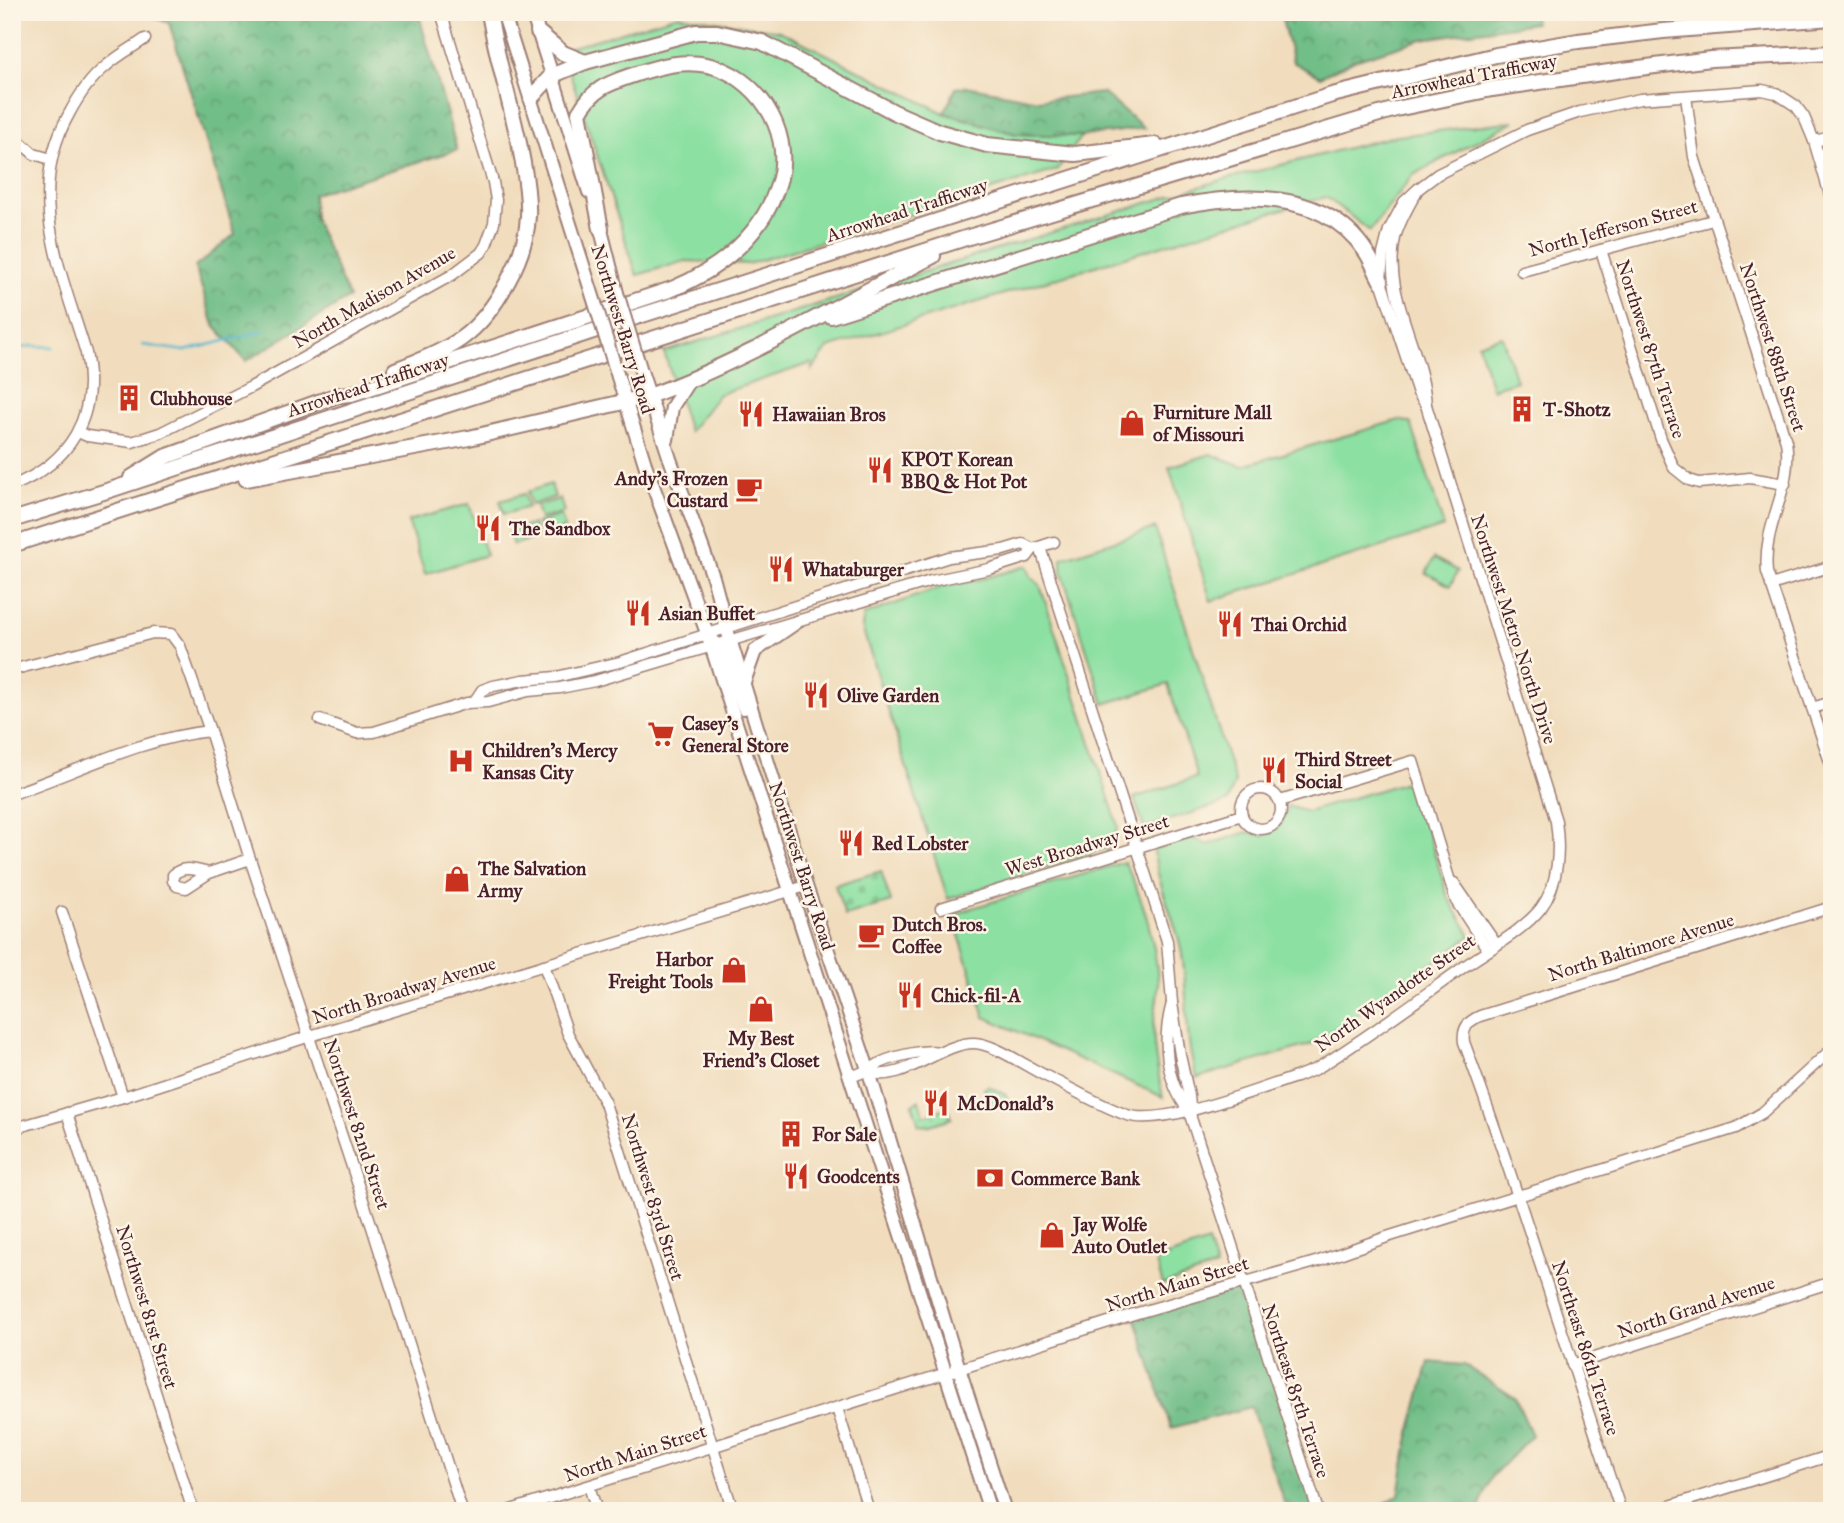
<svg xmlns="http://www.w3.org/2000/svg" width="1844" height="1523" font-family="'IM FELL Great Primer',serif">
<defs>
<pattern id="forest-crowns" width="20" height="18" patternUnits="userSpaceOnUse" patternTransform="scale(1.75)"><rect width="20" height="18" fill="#71be88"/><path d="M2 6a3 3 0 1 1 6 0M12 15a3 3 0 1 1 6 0" fill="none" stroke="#5f9a6f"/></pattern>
<pattern id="cemetery-stones" width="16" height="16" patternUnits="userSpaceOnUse" patternTransform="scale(1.75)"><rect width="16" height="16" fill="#8ce0a2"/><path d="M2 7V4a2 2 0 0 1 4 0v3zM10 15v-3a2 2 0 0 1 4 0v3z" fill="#7ac08c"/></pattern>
<pattern id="garden-dots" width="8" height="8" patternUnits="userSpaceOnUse" patternTransform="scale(1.75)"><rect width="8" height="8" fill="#8ce0a2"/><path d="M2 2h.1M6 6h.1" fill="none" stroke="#7ac08c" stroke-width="1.8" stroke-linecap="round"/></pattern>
</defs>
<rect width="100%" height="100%" fill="#fcf5e5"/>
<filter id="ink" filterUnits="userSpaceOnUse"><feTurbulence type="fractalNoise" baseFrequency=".0143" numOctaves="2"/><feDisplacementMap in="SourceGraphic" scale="14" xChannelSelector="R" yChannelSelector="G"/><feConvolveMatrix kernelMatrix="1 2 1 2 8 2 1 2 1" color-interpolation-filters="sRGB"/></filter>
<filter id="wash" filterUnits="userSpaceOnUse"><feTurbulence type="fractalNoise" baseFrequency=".00686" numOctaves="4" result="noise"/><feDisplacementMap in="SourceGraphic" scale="28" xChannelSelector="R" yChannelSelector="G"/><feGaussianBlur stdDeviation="1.57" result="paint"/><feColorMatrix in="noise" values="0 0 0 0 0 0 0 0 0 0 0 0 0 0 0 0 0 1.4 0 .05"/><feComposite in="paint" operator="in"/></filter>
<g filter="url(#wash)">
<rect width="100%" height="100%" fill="#f1ddbe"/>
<g fill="#8ce0a2" stroke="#6b8066" stroke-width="2">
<polygon points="678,15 780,31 944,113 1016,134 1082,136 1057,170 748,264 686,261 637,275 562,50"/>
<polygon points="1514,121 1413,175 1370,231 1326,197 1255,217 828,348 812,370 812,363 719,394 689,432 664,352 1218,181 1391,137"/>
<polygon points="1502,336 1516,381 1492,389 1478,344"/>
<polygon points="1399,420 1411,423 1444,527 1211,601 1169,467 1211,454 1242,466"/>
<polygon points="551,484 555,497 531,505 527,492"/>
<polygon points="524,494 528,507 504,514 500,501"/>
<polygon points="560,499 564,512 540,519 536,506"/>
<polygon points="469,504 486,555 425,574 408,521"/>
<polygon points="561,515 565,528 541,536 537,523"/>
<polygon points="533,524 537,537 513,545 509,532"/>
<polygon points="1155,528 1235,782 1227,802 1144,828 1134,798 1197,777 1168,684 1104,704 1062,572 1062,558"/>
<polygon points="1434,558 1458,571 1450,586 1426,573"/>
<polygon points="1027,566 1031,577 1040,585 1118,826 1112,847 948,899 862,627 864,615 944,586 974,581"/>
<path d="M1412 780 1448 897 1471 936 1405 983 1312 1044 1197 1078C1182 1035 1190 988 1180 944 1172 912 1157 883 1154 850L1193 838 1207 845 1247 832 1264 836 1281 825 1288 806 1307 812Z"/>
<path d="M1124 862C1143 896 1155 940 1158 980 1159 994 1155 1008 1154 1023 1152 1047 1158 1073 1163 1097L985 1017 953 916 969 909Z"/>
<polygon points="988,1086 1006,1095 1008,1100 1006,1105 993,1109 989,1107 984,1089"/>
<polygon points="1208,1242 1216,1267 1163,1285 1156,1263 1159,1259"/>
</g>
<g fill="url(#forest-crowns)" stroke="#5e6e5a" stroke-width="2">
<polygon points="140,12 418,12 457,150 313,194 314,218 349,298 246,361 214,325 195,267 235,234 169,23"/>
<polygon points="1280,12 1534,12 1535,23 1422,39 1354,60 1320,77 1293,62"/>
<polygon points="966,86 1038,100 1103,93 1144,128 1082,136 1016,134 944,113 956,88"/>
<polygon points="1242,1282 1317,1511 1287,1511 1251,1407 1171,1428 1134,1314"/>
<polygon points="1429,1362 1464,1365 1515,1398 1532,1435 1492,1476 1478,1511 1372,1511 1399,1495 1408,1441"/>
</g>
<polygon fill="url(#cemetery-stones)" stroke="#6b8066" stroke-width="2" points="881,871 891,902 845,916 835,885"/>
<polygon fill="url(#garden-dots)" stroke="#6b8066" stroke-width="2" points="919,1100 924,1116 948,1107 952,1118 927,1126 919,1125 913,1106 913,1104"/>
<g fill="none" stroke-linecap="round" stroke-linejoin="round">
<g stroke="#4eb5cd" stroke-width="2.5">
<polyline points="143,345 185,351 264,331"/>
<polyline points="12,350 32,346 54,347"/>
</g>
</g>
</g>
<g filter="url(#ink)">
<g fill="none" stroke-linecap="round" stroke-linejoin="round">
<g stroke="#9e7e74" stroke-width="13">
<g id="minor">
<path d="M1686 96 1694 157 1786 441C1794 489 1762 523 1767 572L1832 768"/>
<polyline points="12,135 34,154 51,159"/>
<polyline points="1814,141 1832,137"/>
<polyline points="1601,250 1661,439 1674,468 1689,480 1699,483 1750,478 1785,484"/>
<polyline points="1522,271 1713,220"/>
<polyline points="1426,405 1418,393 1381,281 1383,254 1389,230 1404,202 1418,189 1438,174 1527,130 1580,112 1640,99 1762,90 1776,93 1796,106 1804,117 1814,141 1832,202"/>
<polyline points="78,432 87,436 132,442 160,433 251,387 452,275 481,253 486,245 494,223 496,200 493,182 441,12"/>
<path d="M12 486C70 463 99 416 86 353 62 273 24 194 69 114 78 97 90 79 105 67 117 56 132 48 145 39"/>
<polyline points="1040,547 1167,941 1172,1003"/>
<polyline points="1771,585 1832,566"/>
<polyline points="12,670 153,633 171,634 180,646 210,731 250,859 372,1227 462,1511"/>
<polyline points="474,702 482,690 493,686 523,680 556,677 620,662 949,557 1003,550 1023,544 1033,549"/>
<polyline points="1812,708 1832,702"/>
<polyline points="320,720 357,733 374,732 467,703 488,702 528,691 560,688 595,681 931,581 989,569 1027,557 1033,549 1054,542"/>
<circle cx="1261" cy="809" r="20"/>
<path d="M12 794C77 772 141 738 210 731"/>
<polyline points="1280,801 1413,761 1456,901 1488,950"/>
<path d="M209 873C196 870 183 865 173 875V881L177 886 186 888 209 873 250 859"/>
<polyline points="1454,883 1496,944"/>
<polyline points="941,908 1242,815"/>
<polyline points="62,912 123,1097"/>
<polyline points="544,965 568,1034 605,1103 733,1511"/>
<path d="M869 1072C902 1084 940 1043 974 1043 993 1043 1027 1067 1046 1076 1072 1089 1099 1105 1127 1115 1163 1127 1258 1089 1296 1077L1316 1069C1367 1038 1416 1001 1465 966 1488 950 1524 930 1541 908 1559 884 1560 849 1556 821L1426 405C1423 349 1382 296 1395 238 1399 221 1410 204 1418 189"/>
<path d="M850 1077C861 1074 866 1071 875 1066 888 1057 924 1049 940 1052"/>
<path d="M1189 1111C1165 1081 1162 1039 1172 1003L1180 1055 1189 1096 1191 1118 1318 1511"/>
<polyline points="67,1113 193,1511"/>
<polyline points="12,1129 123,1097 310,1036 806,886"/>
<polyline points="1572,1365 1832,1282"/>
<polyline points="837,1408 869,1511"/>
<polyline points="589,1486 597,1511"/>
<polyline points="508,1511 1134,1314 1319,1261 1387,1237 1736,1128 1762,1113 1832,1049"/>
<path d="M1621 1511C1568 1355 1521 1196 1464 1042 1462 1028 1468 1021 1480 1016L1832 907"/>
<polyline points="1654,1511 1832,1455"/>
</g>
</g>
<g stroke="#9e7e74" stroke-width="16">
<g id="major">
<polyline points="503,12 595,303"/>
<polyline points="532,12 589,192"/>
<polyline points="599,222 617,293"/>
<polyline points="641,371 670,459 713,577 728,633 806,886 869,1072 955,1356 1005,1511"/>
<polyline points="618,377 645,464 707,633 990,1511"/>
<polyline points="667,440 672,407 690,379"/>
<polyline points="710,637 721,649 744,708"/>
<polyline points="744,682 755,651 797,622"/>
</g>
</g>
<g stroke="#9e7e74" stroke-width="18">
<g id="highway">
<polyline points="538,32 563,53 585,62"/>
<polyline points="531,98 551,76 585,62 696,32 717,32 762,42 894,112 940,132 987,145 1075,154 1155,145"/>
<path d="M831 316 1181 206C1245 193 1325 190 1366 252 1372 261 1376 272 1381 281"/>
<path d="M395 370C451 349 479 336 508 281 519 261 527 239 528 216 529 198 526 180 523 163 514 112 497 63 489 12"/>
<path d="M131 478 165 457 338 395 351 394 672 289C721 269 766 232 780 178 792 129 756 75 707 65 683 60 661 66 639 73 611 83 594 86 579 113L601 229"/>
<path d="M246 479 469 438 649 396C745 361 841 303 933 256"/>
<polyline points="12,520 110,490 639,316 1332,95 1496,55 1578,41 1663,31 1832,18"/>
<polyline points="12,545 972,236 1396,109 1492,89 1623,70 1711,59 1832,53"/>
</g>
</g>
<use href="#minor" stroke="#fff" stroke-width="10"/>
<use href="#major" stroke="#fff" stroke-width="12"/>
<use href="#highway" stroke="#fff" stroke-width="14"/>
<g stroke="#9e7e74" stroke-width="16" stroke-linecap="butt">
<g id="major-bridge">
<polyline points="617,293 641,371"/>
<polyline points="595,303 618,377"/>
</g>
</g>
<use href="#major-bridge" stroke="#fff" stroke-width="12"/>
</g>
</g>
<defs>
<g id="building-bare" transform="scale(2.1)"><path d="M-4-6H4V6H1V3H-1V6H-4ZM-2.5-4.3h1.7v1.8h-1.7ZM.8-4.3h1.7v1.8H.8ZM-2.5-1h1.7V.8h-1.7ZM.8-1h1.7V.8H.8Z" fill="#c8321e" stroke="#fcf5e5" stroke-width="2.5" paint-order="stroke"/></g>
<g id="restaurant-bare" transform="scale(2.1)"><path d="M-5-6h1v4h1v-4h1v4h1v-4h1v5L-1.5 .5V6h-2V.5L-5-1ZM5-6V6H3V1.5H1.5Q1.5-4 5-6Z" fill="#c8321e" stroke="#fcf5e5" stroke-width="2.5" paint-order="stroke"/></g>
<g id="shop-bare" transform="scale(2.1)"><path d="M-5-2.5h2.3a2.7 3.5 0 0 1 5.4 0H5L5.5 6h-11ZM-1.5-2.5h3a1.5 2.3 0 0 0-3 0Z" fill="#c8321e" stroke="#fcf5e5" stroke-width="2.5" paint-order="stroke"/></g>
<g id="cafe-bare" transform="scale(2.1)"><path d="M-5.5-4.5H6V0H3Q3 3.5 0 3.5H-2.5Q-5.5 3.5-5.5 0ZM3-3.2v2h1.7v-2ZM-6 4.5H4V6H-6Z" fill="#c8321e" stroke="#fcf5e5" stroke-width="2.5" paint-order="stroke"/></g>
<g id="supermarket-bare" transform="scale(2.1)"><path d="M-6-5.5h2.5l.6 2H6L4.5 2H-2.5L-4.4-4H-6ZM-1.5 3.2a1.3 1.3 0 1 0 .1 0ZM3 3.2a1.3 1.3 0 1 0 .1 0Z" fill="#c8321e" stroke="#fcf5e5" stroke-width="2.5" paint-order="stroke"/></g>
<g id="hospital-bare" transform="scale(2.1)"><path d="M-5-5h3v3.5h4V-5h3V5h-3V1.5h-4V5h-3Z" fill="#c8321e" stroke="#fcf5e5" stroke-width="2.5" paint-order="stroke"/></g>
<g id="bank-bare" transform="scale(2.1)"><path d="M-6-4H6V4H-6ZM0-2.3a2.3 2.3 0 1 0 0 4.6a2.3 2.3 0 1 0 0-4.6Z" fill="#c8321e" stroke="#fcf5e5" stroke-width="2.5" paint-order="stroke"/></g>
</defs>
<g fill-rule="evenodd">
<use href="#building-bare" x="129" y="398"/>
<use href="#building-bare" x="1522" y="409"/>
<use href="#restaurant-bare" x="751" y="414"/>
<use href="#shop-bare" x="1132" y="423"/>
<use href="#restaurant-bare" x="880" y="470"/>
<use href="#cafe-bare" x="749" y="489"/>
<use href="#restaurant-bare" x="488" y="528"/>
<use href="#restaurant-bare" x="781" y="569"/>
<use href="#restaurant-bare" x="638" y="613"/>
<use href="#restaurant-bare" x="1230" y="624"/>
<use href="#restaurant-bare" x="816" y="695"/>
<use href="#supermarket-bare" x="661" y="734"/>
<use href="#hospital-bare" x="461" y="761"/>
<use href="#restaurant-bare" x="1274" y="770"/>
<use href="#restaurant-bare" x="851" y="843"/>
<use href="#shop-bare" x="457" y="879"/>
<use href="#cafe-bare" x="871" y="935"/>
<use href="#shop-bare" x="734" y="970"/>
<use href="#restaurant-bare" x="910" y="995"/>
<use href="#shop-bare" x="761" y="1009"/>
<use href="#restaurant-bare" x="936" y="1103"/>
<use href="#building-bare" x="791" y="1134"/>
<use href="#restaurant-bare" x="796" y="1176"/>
<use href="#bank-bare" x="990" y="1178"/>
<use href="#shop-bare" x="1052" y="1235"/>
</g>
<g text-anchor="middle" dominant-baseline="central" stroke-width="5" stroke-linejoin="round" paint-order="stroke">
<g font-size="19" fill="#4a1f2b" stroke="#fcf5e5">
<text transform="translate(1474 76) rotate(-11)">Arrowhead Trafficway</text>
<text transform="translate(907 210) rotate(-18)">Arrowhead Trafficway</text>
<text transform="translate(1613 228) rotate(-15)">North Jefferson Street</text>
<text transform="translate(374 297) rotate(-30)">North Madison Avenue</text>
<text transform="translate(623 329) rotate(73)">Northwest Barry Road</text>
<text transform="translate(1773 347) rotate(72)">Northwest 88th Street</text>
<text transform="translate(1651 349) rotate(72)">Northwest 87th Terrace</text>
<text transform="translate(368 385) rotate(-18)">Arrowhead Trafficway</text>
<text transform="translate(1514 629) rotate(72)">Northwest Metro North Drive</text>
<text transform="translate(1087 845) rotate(-17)">West Broadway Street</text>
<text transform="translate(802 866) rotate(72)">Northwest Barry Road</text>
<text transform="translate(1641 947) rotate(-17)">North Baltimore Avenue</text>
<text transform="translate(404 990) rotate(-17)">North Broadway Avenue</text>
<text transform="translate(1395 993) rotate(-35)">North Wyandotte Street</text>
<text transform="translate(357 1124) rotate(72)">Northwest 82nd Street</text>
<text transform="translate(653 1197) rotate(73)">Northwest 83rd Street</text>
<text transform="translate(1177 1284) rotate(-17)">North Main Street</text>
<text transform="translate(147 1307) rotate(73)">Northwest 81st Street</text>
<text transform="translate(1696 1307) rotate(-18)">North Grand Avenue</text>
<text transform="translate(1586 1348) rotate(72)">Northeast 86th Terrace</text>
<text transform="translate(1296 1391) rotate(72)">Northeast 85th Terrace</text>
<text transform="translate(635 1453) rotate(-18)">North Main Street</text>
</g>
<g font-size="19" font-weight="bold" fill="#4a1f2b" stroke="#fcf5e5" text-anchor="start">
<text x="150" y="398">Clubhouse</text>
<text x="1543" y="409">T-Shotz</text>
<text x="1153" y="412">Furniture Mall<tspan x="1153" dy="22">of Missouri</tspan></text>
<text x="772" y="414">Hawaiian Bros</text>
<text x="901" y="459">KPOT Korean<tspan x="901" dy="22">BBQ &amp; Hot Pot</tspan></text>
<text x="728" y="478" text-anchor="end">Andy's Frozen<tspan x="728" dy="22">Custard</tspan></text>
<text x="509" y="528">The Sandbox</text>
<text x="802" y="569">Whataburger</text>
<text x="659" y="613">Asian Buffet</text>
<text x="1251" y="624">Thai Orchid</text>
<text x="837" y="695">Olive Garden</text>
<text x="682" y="723">Casey's<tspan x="682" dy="22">General Store</tspan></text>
<text x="482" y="750">Children's Mercy<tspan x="482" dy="22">Kansas City</tspan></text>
<text x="1295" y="759">Third Street<tspan x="1295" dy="22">Social</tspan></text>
<text x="872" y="843">Red Lobster</text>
<text x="478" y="868">The Salvation<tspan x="478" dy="22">Army</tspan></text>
<text x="892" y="924">Dutch Bros.<tspan x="892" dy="22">Coffee</tspan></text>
<text x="713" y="959" text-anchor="end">Harbor<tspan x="713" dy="22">Freight Tools</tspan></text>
<text x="931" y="995">Chick-fil-A</text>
<text x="761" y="1038" text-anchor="middle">My Best<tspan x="761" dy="22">Friend's Closet</tspan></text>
<text x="957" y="1103">McDonald's</text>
<text x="812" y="1134">For Sale</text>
<text x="817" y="1176">Goodcents</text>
<text x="1011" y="1178">Commerce Bank</text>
<text x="1073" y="1224">Jay Wolfe<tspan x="1073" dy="22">Auto Outlet</tspan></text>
</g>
</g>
<rect width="1844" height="1523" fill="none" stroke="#fcf5e5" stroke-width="42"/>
</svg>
